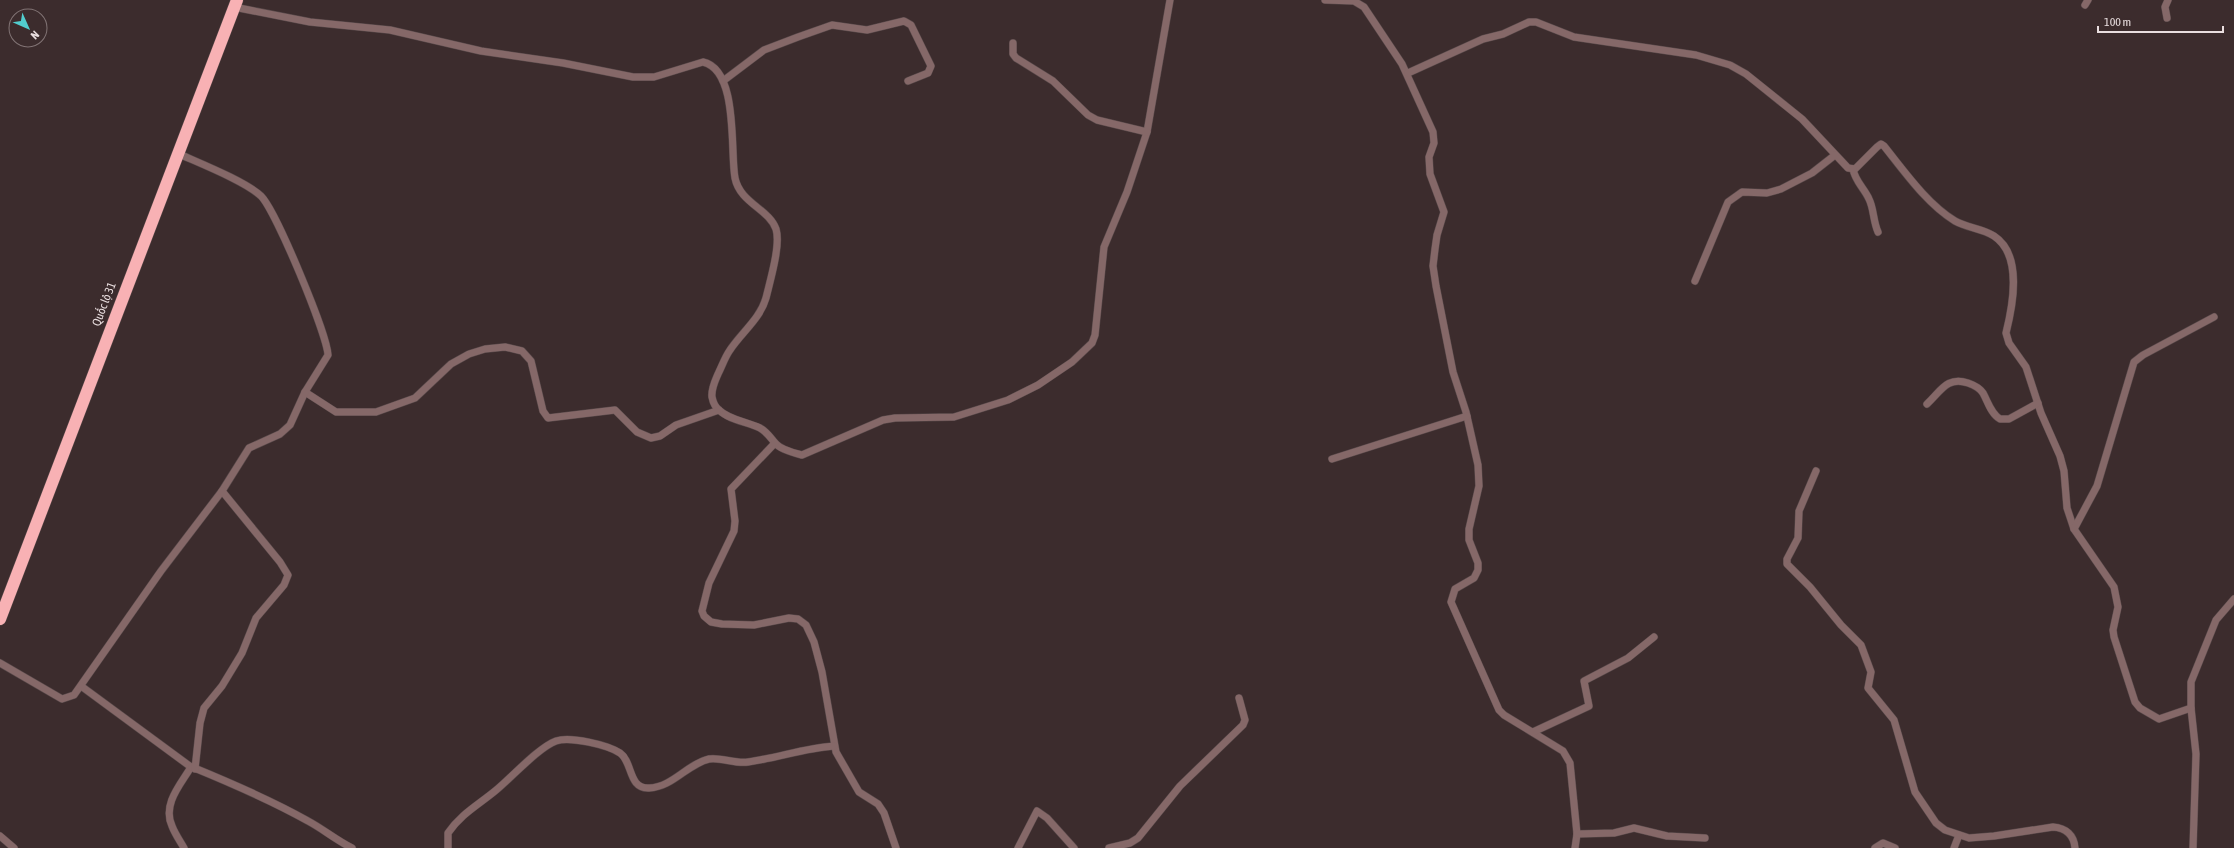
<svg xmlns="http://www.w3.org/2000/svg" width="2234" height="848" font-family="'Asap Condensed',sans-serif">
<rect width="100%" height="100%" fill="#3c2c2d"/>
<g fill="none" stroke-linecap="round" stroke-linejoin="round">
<g stroke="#58494a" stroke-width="8">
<g id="street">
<polyline points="1325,0 1354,1 1364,7 1402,64 1433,132 1434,143 1429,157 1430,174 1444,212 1437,235 1435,249 1433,266 1436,286 1453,372 1466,412 1478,465 1479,486 1469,529 1469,540 1478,563 1478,570 1474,578 1455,589 1451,602 1499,710 1504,715 1563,751 1570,763 1577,834 1575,848"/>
<polyline points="2085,5 2088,0"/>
<path d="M234 7 310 22 390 30 481 51 563 63 633 77H654L703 62C739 70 730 152 735 178 740 203 769 209 776 229 781 245 770 281 766 298 760 319 742 332 730 350 725 357 722 366 718 374 715 381 711 389 712 397 713 402 715 407 719 410 729 420 748 422 760 428 767 432 770 437 775 443 781 450 794 453 802 455L883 420 895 418 954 417 1008 400 1038 385 1072 362 1092 343 1095 335 1104 247 1127 192 1147 132 1170 0"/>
<polyline points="2167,18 2165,7 2168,0"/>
<polyline points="1013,43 1013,54 1016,58 1053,81 1088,115 1097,120 1147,132"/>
<path d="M1408 73 1483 39 1503 34 1529 22H1536L1574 37 1696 55 1730 65 1746 74 1802 119 1848 168 1855 169 1877 147 1881 144 1884 146C1904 171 1927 204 1955 221 1967 228 1982 228 1994 236 2023 255 2013 305 2006 333L2009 343 2026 367 2041 413 2060 456 2064 471 2067 508 2074 529 2114 587 2118 607 2113 630 2114 637 2135 702 2140 708 2159 719 2191 708"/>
<polyline points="723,81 764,50 798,37 832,25 867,30 904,21 911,25 931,66 928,73 908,81"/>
<path d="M1853 169C1855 181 1864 188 1869 199 1874 209 1873 221 1878 232"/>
<polyline points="1695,281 1728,202 1742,192 1767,193 1781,189 1812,173 1835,155"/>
<polyline points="305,392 336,412 376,412 415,398 451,364 469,354 485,349 505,347 522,351 531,361 543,411 548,418 615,410 637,432 651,438 660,436 676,425 719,410"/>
<path d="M1927 404C1941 391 1947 376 1968 383 1974 385 1979 387 1983 393 1988 402 1991 414 2000 419H2009L2038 403"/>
<polyline points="775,443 731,489 735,521 734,531 709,583 702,611 704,616 711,622 722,624 754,625 789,618 798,619 806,625 814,642 822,672 836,752 859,792 878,804 884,813 896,848"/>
<polyline points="1332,459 1467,416"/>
<path d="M1816 471 1799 511 1798 538 1787 559V564L1810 587 1841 625 1861 645 1871 672 1868 688 1894 720 1915 792 1936 823 1945 830 1969 838 1994 836 2053 827C2066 828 2074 835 2075 848"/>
<polyline points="2074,529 2097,486 2134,362 2143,355 2214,317"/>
<path d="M0 663 62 699 74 695 161 571 222 491 249 448 280 434 290 425 305 392 328 355C327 334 276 211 261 196 245 181 199 163 177 153"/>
<path d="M81 686 191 767C181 784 162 804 172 826 175 834 180 841 184 848"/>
<polyline points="1533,732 1589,706 1584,681 1628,658 1654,637"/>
<path d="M192 767C231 783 271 800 308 821 323 829 336 840 352 848"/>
<polyline points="195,769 200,723 204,708 222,686 242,653 256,618 284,585 288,575 280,562 222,491"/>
<polyline points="1577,834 1614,833 1634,828 1667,836 1705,838"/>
<polyline points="0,836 14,848"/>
<path d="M448 848V833C461 814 478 805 495 791 510 779 539 747 556 741 570 736 608 745 620 753 633 762 628 789 649 788 673 787 687 764 709 759 721 757 735 764 748 762 777 758 805 748 834 746"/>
<polyline points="1018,848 1037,811 1047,818 1074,848"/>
<polyline points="1109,848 1130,843 1138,838 1180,786 1243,725 1245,720 1239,698"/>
<polyline points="1875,848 1883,843 1895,848"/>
<polyline points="1954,848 1959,835"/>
<polyline points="2193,848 2196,754 2191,708 2191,682 2216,620 2234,599"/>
</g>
</g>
<g stroke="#58494a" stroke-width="13">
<polyline id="highway" points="0,619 237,0"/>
</g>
<use href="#street" stroke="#856868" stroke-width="7"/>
<use href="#highway" stroke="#f8b1b4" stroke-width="12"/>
</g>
<g text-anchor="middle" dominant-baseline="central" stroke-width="4" stroke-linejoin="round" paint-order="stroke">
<g font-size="12" fill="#eadfe0" stroke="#3c2c2d">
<text transform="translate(104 304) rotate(-69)">Quốc lộ 31</text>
</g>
</g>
<g transform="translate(28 28) rotate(135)"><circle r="19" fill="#3c2c2d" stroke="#827475"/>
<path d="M0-3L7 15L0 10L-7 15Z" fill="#52cdce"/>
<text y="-6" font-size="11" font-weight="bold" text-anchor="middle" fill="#eadfe0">N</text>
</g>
<path d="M2098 26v6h125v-6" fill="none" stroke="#eadfe0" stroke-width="2"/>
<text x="2104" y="26" font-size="12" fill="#eadfe0" stroke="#3c2c2d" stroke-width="3" paint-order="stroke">100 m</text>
</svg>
